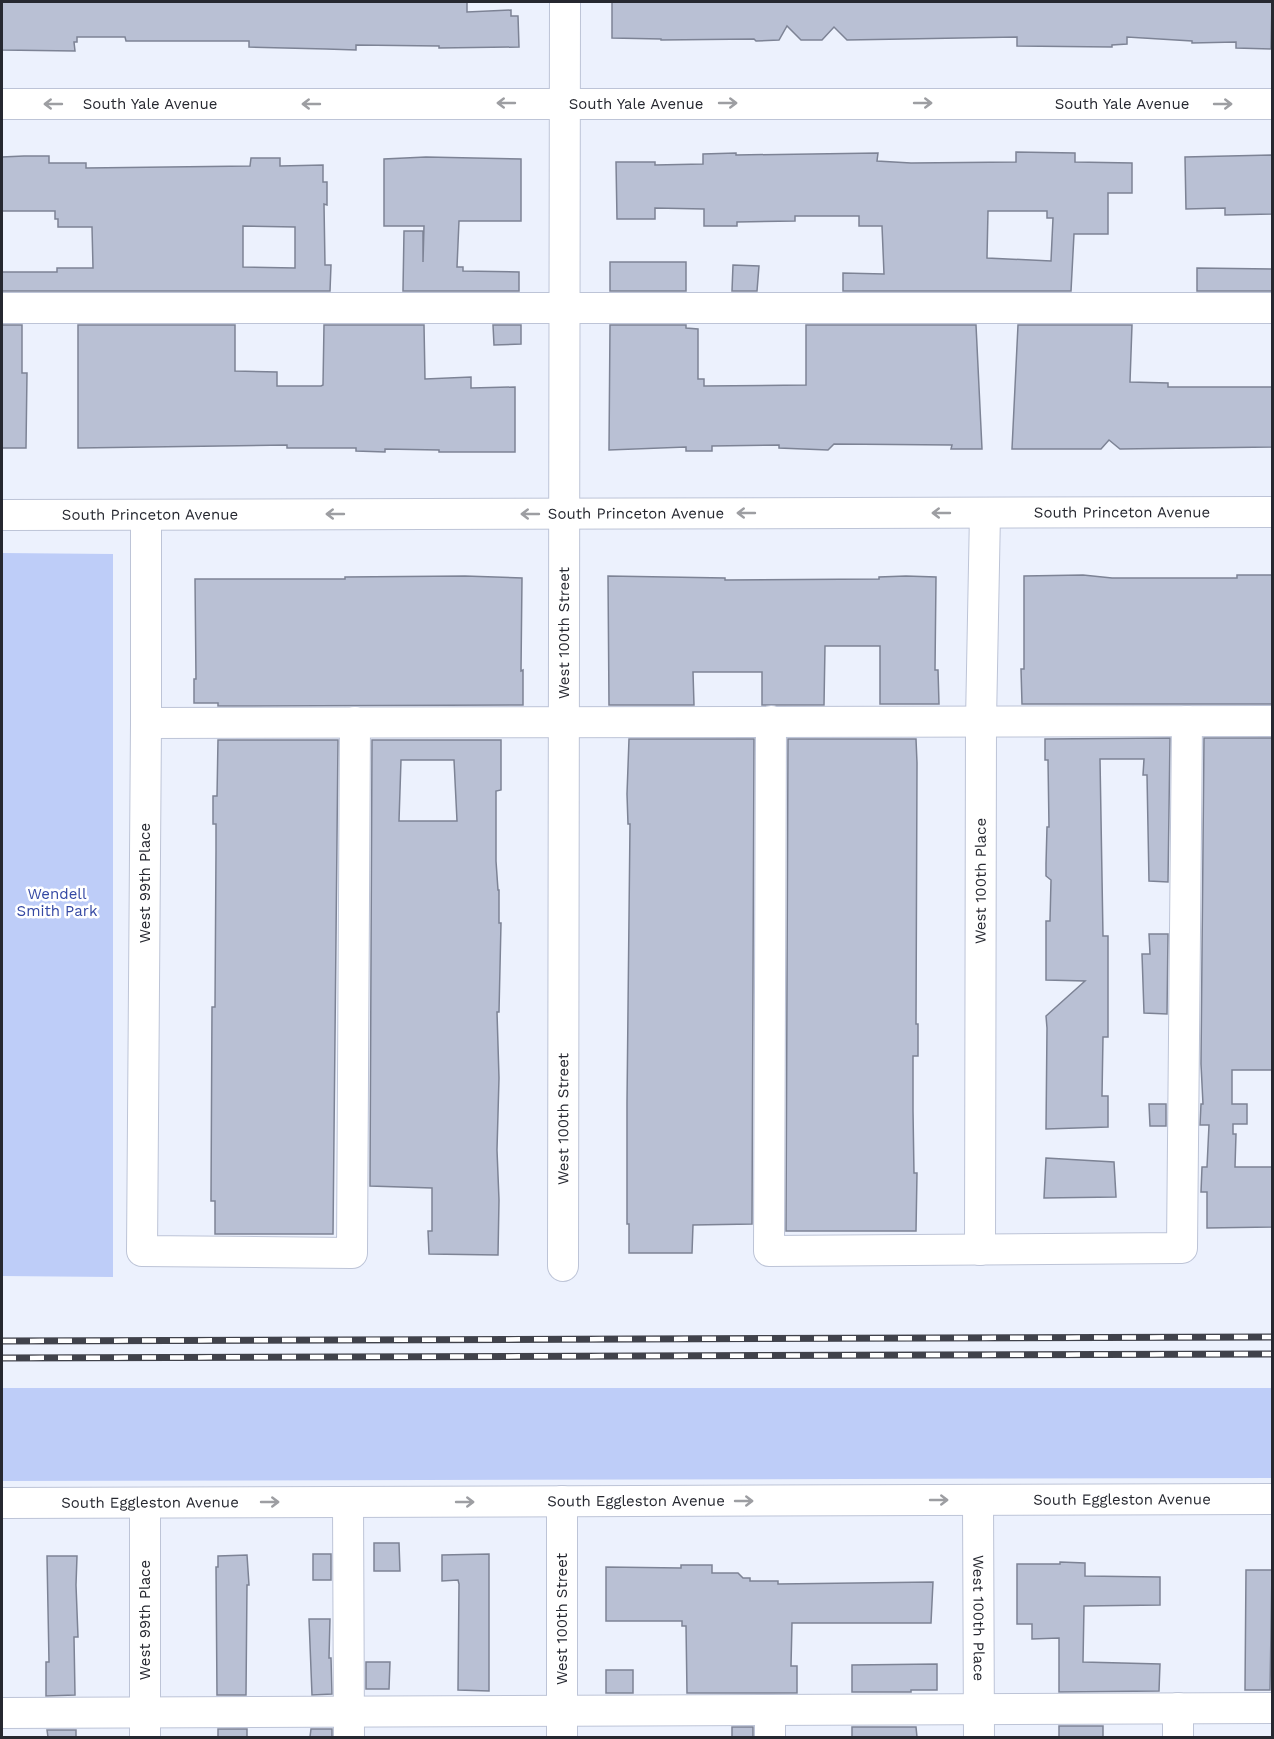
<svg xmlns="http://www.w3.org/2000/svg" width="1274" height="1739" font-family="'Work Sans',sans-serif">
<rect width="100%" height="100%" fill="#ecf1fd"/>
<g fill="#becdf8">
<polygon points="2,553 113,554 113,1277 2,1276"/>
<polygon points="2,1388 1272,1388 1272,1478 2,1481"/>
</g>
<g fill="#b9c0d4" stroke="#7d8395" stroke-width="1.5" fill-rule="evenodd">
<polygon points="2,2 467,2 467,12 511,10 511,16 518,16 519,47 439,48 439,46 356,45 356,50 326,49 249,47 249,41 126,41 125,37 77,37 77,42 74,42 75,51 2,50"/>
<polygon points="612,2 1272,2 1271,49 1236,48 1236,42 1192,43 1192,41 1127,37 1127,44 1112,45 1112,47 1017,46 1017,37 847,40 834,27 822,40 801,40 787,26 779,40 756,41 754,39 661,40 661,39 612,38"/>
<path d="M1016 152 1075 153V162L1132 163V193H1108V234H1074L1071 291H843V273L884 274 882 226H859V216H795V221L737 222V226H704V209L655 208V219H617L616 162H655V165L703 164V154L736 153V155L878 153 877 161 911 163 1016 162ZM988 211H1047V218H1053L1051 261 987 258Z"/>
<polygon points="1272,155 1272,214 1225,215 1225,208 1186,209 1185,157"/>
<path d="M24 156H49V163H86V168L250 166 251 158H280V166L323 165V182H327V205L324 204 325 265H331L330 291H2V272H57V268H93L92 227H58V219H55V211H2V157ZM243 226 295 227V268L243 267Z"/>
<polygon points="426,157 521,159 521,221 459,221 457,267 463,267 463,271 519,272 519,291 403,291 404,231 423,231 423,262 424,226 384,226 384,159"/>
<rect x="610" y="262" width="76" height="29"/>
<polygon points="733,265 759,266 757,291 732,291"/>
<polygon points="1197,268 1272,269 1272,291 1197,291"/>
<polygon points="2,325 22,325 22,373 27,373 26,448 2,448"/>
<polygon points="78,325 235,325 235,371 277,372 277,386 321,386 323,385 324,325 424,325 425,379 471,377 471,388 515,387 515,452 439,452 439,450 385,449 385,452 356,451 356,448 287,448 287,445 78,448"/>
<polygon points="493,325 521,325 521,344 494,345"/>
<polygon points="610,325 686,325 686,328 698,329 698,379 704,379 704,386 806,385 806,325 976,325 982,449 951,449 952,445 834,444 828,450 779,448 779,445 712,446 712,451 686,451 686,447 609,450"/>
<polygon points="1018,325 1132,325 1130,382 1168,383 1168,387 1272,387 1272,447 1120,449 1109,440 1101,449 1012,449"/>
<polygon points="1083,575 1112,578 1237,578 1237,575 1272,575 1272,704 1022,704 1021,669 1024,669 1024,576"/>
<polygon points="465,576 522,578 521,671 523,670 523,705 218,706 218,703 194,703 194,679 196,679 195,579 345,579 345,577"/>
<polygon points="608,576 725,578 725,580 879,579 879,577 906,576 936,577 935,670 938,670 939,704 880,704 880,646 825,646 824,705 762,705 762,672 693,672 694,705 609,705"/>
<polygon points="1170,738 1168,882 1149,881 1147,775 1143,775 1144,759 1100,759 1103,936 1108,936 1108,1037 1103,1037 1102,1096 1108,1096 1108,1127 1046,1129 1047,1028 1046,1016 1085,981 1046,980 1046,921 1050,921 1051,880 1046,876 1046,864 1047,827 1049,827 1048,760 1045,760 1045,739"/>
<polygon points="1204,738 1272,738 1272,1070 1232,1070 1232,1104 1247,1104 1247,1124 1233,1124 1233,1134 1236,1134 1235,1167 1272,1167 1272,1227 1207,1228 1207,1192 1201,1192 1202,1167 1207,1167 1209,1125 1200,1125 1201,1104 1203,1104 1201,1064"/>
<polygon points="629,739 754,739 752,1224 693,1225 692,1253 629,1253 629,1224 627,1224 627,1103 630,824 628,824 627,794"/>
<polygon points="788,739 916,739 917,763 916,1024 918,1024 918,1056 913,1056 913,1111 914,1173 917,1173 916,1231 786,1231"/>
<polygon points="218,740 338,740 333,1234 215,1234 215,1201 211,1201 212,1007 215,1007 216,851 216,824 213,824 213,796 217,796"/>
<path d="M372 740H501V790L496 791V861L498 890H499V923H501L499 1012H497L499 1078 497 1150 499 1200 498 1255 429 1254 428 1231H432V1188L370 1186ZM401 760H454L457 821H399Z"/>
<polygon points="1149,934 1168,934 1167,1014 1144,1013 1142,954 1150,954"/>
<polygon points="1149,1104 1166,1104 1166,1126 1150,1126"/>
<polygon points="1046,1158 1114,1162 1116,1197 1044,1198"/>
<polygon points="374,1543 399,1543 400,1571 374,1571"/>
<rect x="313" y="1554" width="18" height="26"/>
<polygon points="489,1554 489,1691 458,1690 459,1584 458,1580 442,1581 442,1555"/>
<polygon points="247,1555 249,1585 247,1585 246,1695 217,1695 216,1567 218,1567 218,1556"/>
<polygon points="47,1556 77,1556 76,1585 78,1637 74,1637 75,1695 46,1696 46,1662 49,1662"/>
<polygon points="1060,1562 1085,1563 1085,1576 1160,1577 1160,1605 1084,1606 1083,1662 1160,1664 1159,1691 1059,1692 1059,1638 1032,1639 1032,1624 1017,1624 1017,1564 1060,1564"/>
<polygon points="681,1565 712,1565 712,1573 738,1573 743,1578 750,1578 750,1581 778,1581 778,1584 933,1582 931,1623 792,1623 791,1666 797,1666 797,1693 687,1693 686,1626 682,1626 682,1621 606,1621 606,1567 681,1568"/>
<polygon points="1246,1570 1272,1570 1270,1690 1245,1690"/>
<polygon points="309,1619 330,1619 329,1658 331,1658 332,1694 312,1695"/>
<polygon points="366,1662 390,1662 389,1689 366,1689"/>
<polygon points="937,1664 937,1690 911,1690 911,1692 852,1692 852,1665"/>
<rect x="606" y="1670" width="27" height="23"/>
<rect x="1059" y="1726" width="44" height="11"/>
<rect x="732" y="1727" width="21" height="10"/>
<polygon points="852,1727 916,1727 917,1737 852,1737"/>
<rect x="218" y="1729" width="29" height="8"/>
<polygon points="311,1729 332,1729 332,1737 310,1737"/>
<polygon points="47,1730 76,1730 76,1737 48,1737"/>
</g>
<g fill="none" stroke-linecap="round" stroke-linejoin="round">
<g stroke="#bdc4d7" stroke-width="32">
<g id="minor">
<path id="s1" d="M2 104H1272"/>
<polyline points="2,308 1272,308"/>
<path id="s2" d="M2 515 1272 512"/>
<polyline points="146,515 146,723 142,1251 352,1253 355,722"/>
<polyline points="771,721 769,1251 1182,1248 1187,721"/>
<polyline points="146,723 1272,721"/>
<path id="s3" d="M980 1250 981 721 985 513"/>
<path id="s4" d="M563 1266 565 2"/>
<path id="s5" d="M978 1500 979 1738"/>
<polyline points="562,1501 562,1738"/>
<polyline points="348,1502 349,1738"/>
<path id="s6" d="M2 1503 1272 1499"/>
<polyline points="2,1713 1272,1708"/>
<polyline points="145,1738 145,1503"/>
<polyline points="770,1738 770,1710"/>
<polyline points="1178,1738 1178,1708"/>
</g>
</g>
<use href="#minor" stroke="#fff" stroke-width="30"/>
<g stroke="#40424b" stroke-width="7">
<g id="rail">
<polyline points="2,1341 1272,1337"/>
<polyline points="2,1358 1272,1354"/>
</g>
</g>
<use href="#rail" stroke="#fff" stroke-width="4.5" stroke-dasharray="14" stroke-linecap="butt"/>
</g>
<defs><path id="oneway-shaft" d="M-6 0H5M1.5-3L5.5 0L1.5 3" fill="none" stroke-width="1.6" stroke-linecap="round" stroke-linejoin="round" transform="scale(1.5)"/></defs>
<g stroke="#9d9ea2">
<use href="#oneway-shaft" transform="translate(506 103) rotate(180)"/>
<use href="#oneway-shaft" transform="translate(728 103)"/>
<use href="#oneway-shaft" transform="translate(923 103)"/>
<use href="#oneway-shaft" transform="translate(53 104) rotate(180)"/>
<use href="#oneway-shaft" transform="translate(311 104) rotate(180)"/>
<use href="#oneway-shaft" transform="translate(1223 104)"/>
<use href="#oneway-shaft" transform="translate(746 513) rotate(180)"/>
<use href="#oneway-shaft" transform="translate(941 513) rotate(180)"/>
<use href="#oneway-shaft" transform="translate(335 514) rotate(180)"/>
<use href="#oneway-shaft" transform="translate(530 514) rotate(180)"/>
<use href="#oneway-shaft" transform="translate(939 1500)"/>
<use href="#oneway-shaft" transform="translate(744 1501)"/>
<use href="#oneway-shaft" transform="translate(270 1502)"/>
<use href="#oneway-shaft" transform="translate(465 1502)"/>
</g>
<g text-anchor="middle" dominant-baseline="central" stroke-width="5" stroke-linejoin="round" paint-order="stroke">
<g font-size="15" fill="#262830" stroke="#fff">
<text stroke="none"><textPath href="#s1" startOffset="634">South Yale Avenue</textPath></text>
<text stroke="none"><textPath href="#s1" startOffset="148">South Yale Avenue</textPath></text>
<text stroke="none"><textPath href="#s1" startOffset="1120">South Yale Avenue</textPath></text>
<text stroke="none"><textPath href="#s2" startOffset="634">South Princeton Avenue</textPath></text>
<text stroke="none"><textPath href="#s2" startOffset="1120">South Princeton Avenue</textPath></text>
<text stroke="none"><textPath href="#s2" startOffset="148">South Princeton Avenue</textPath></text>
<text stroke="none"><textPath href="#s4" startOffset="633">West 100th Street</textPath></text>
<text stroke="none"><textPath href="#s3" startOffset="369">West 100th Place</textPath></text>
<text transform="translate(145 883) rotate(-90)">West 99th Place</text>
<text stroke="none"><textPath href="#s4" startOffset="147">West 100th Street</textPath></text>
<text stroke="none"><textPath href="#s6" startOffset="1120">South Eggleston Avenue</textPath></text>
<text stroke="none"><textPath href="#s6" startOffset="634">South Eggleston Avenue</textPath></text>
<text stroke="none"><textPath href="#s6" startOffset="148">South Eggleston Avenue</textPath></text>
<text transform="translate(562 1619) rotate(-90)">West 100th Street</text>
<text stroke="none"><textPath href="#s5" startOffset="118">West 100th Place</textPath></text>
<text transform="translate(145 1620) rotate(-90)">West 99th Place</text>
</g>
<g font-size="15" fill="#3448a3" stroke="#fff">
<text x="57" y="894">Wendell<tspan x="57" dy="17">Smith Park</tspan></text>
</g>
</g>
<rect width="1274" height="1739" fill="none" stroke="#262830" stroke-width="6"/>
</svg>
